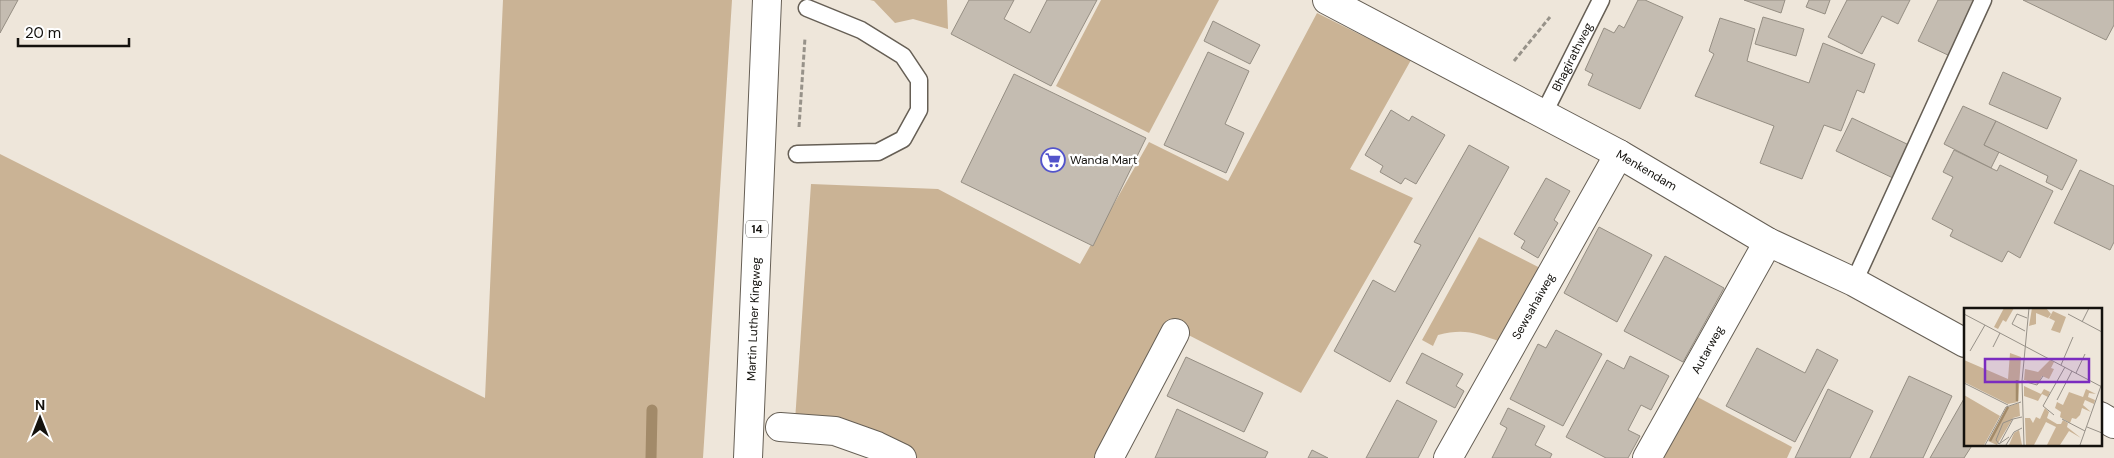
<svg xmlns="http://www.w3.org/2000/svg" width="2114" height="458" font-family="'DM Sans',sans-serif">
<rect width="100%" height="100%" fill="#eee6da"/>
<g fill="#cab395">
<polygon points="503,0 732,0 703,458 0,458 0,154 485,398"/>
<polygon points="870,0 947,0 948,29 913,19 895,23 874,1"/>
<polygon points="1101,0 1219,0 1149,133 1056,86"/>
<polygon points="1317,13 1411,60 1350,169 1413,198 1301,393 1169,325 1102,458 915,458 795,421 811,184 938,189 1080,264 1149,142 1228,181"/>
<path d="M1479 237 1546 271 1501 342C1477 333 1464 328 1438 335L1433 346 1422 340Z"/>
<polygon points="1692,394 1792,447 1787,458 1658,458"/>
</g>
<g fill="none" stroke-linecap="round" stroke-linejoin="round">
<polyline stroke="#a28a69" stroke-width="11" points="651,458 652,410"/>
</g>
<g fill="#c4bcb1" stroke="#958e83">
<polygon points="0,0 18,0 0,33"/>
<polygon points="969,0 1014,0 1004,19 1030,33 1047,0 1097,0 1051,86 951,34"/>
<polygon points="1638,0 1645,0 1683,17 1640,109 1588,85 1593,74 1585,70 1604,28 1614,33 1619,25 1624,28"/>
<polygon points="1744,0 1785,0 1781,13"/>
<polygon points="1809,0 1830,0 1825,14 1806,7"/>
<polygon points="1847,0 1910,0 1898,24 1882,16 1862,54 1828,37"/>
<polygon points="1938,0 1976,0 1950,56 1918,41"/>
<polygon points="2023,0 2114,0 2114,25 2106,40"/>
<polygon points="1763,17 1804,29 1796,56 1755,44"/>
<polygon points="1720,18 1755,29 1747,61 1809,83 1823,43 1875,64 1864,93 1857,90 1841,131 1824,125 1802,179 1760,163 1774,126 1695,96 1714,54 1709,51"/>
<polygon points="1213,21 1260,45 1250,64 1204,41"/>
<polygon points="1208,52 1249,71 1225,124 1244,133 1226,173 1164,145"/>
<polygon points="2003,72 2061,98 2047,129 1989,104"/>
<polygon points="1014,74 1146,138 1093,246 961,182"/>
<polygon points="1963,106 1996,121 1984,145 1999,152 1991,168 1944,144"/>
<polygon points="1391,110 1409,121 1412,116 1445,135 1416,184 1405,178 1401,184 1380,172 1383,166 1365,155"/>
<polygon points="1852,118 1909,145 1893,178 1836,151"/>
<polygon points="1996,121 2077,160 2062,190 2046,182 2048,176 1984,145"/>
<polygon points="1469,145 1509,167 1390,382 1334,351 1373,280 1395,292 1421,245 1414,242"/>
<polygon points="1954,150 1997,171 2000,165 2053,191 2020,258 2008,251 2002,262 1950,236 1953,230 1932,219 1953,177 1943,172"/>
<polygon points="2080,170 2114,186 2114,242 2110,250 2054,223"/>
<polygon points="1546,178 1570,191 1554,220 1558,223 1538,258 1521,248 1525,241 1514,234"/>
<polygon points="1599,227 1652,255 1617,322 1564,293"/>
<polygon points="1665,256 1724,288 1683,362 1624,331"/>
<polygon points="1556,330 1602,354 1563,426 1510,399 1538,344 1546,348"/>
<polygon points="1757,348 1805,373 1817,349 1838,360 1795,442 1726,406"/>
<polygon points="1422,353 1463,374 1456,386 1464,391 1455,408 1406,383"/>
<polygon points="1630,356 1669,376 1651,410 1641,405 1628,430 1640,436 1628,458 1606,458 1566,437 1607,360 1624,369"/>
<polygon points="1186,357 1263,393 1244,432 1167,396"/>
<polygon points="1909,376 1952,396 1923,458 1870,458"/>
<polygon points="1828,389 1873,411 1850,458 1795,458"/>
<polygon points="1965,397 1965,444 1973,444 1964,458 1930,458"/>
<polygon points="1397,400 1437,421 1418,458 1366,458"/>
<polygon points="1508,408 1545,426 1535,445 1552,454 1550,458 1492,458 1507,428 1500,424"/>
<polygon points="1177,409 1268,452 1265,458 1155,458"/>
<polygon points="1312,450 1328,458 1308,458"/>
</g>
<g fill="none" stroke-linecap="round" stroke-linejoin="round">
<g stroke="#665f55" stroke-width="19">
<g id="service">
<path id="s1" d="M1543 115 1601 0"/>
<polyline points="797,154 878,152 903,139 919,110 919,80 903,56 861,30 807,8"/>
<polyline points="1854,282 1983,0"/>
</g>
</g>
<g stroke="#665f55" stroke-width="30">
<g id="minor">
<path id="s2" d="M1327 0 1619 154 1768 242 1854 282 1965 343"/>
<polyline points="2100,416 2114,424"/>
<polyline points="780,427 835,431 877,446 902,458"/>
<polyline points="1109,458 1175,333"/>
<path id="s3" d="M1448 458 1619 154"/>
<path id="s4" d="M1647 458 1768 242"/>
</g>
</g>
<g stroke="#665f55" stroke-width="30">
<g id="primary">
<path id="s5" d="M748 458 767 0"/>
</g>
</g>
<g stroke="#979289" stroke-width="3" stroke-dasharray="5 2.5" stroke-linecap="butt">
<polyline points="1514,61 1550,17"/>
<polyline points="799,127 805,38"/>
</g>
<use href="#service" stroke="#fff" stroke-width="16"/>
<use href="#minor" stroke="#fff" stroke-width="28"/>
<use href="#primary" stroke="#fff" stroke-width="28"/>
</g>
<defs>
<g id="supermarket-ring" transform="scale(1.25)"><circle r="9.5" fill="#fff" stroke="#5354cb" stroke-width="1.5"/><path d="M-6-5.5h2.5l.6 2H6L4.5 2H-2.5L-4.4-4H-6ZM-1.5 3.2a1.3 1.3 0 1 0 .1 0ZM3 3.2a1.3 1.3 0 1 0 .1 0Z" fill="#5354cb"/></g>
</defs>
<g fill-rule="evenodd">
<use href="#supermarket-ring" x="1053" y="160"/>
</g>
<g text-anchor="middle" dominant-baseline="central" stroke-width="4.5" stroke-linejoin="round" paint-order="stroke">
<rect fill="#fff" stroke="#5a5956" stroke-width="1" x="746" y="220.5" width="22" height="17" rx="4"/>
<g font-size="11" font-weight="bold" fill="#14120e">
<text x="757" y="229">14</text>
</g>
<g font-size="12" fill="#14120e" stroke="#fff">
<text stroke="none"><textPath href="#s1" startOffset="65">Bhagirathweg</textPath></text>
<text stroke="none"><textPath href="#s2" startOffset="362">Menkendam</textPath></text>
<text stroke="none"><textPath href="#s3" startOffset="174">Sewsahaiweg</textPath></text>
<text stroke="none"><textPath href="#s5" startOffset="139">Martin Luther Kingweg</textPath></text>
<text stroke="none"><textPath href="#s4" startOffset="124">Autarweg</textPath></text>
</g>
<g font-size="12" fill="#14120e" stroke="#fff" text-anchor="start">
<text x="1070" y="160">Wanda Mart</text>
</g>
</g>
<g transform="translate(1964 308)">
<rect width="138" height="138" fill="#eee6da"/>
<path d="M40 0H50L42 14 39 12 34 21 30 19ZM68 0H82L87 6 84 10 72 5V16L65 18ZM89 3 102 9 96 25 87 22 91 13 85 10ZM46 45 57 49 54 94 44 96 0 74V52L44 71ZM86 52 90 54 87 60 90 61 85 71 78 68 74 76 60 72 61 61 74 64ZM60 78 77 86 80 81 86 84 84 89 78 86 74 93 60 88ZM122 81 132 86 125 85 124 89 131 92 130 96 121 92 119 97 127 104 118 100 116 107 112 111 108 110 106 115 96 109 97 104 91 100 93 94 99 97 105 84 119 89ZM0 87 36 108 20 137H0ZM55 95 56 108 49 110 33 137 24 133 43 99ZM81 100 85 104 83 110 93 116H97L99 112 104 115 103 119 117 130 105 123 96 137H83L92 119 82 114 70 137H62L61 110H66L69 115 72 109 76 111ZM55 122 58 137H45L50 125Z" fill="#cab395"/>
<path fill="none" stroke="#a28a69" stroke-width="2.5" d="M53 93V72M26 133 44 99"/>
<path fill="none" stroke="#979188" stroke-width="1" d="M0 6 138 79M104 6 138 24M118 14 125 0M61 23 48 16 53 6 63 10M29 39 36 25M6 43 21 17M97 57 109 29M112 65 121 46M59 73 73 77 79 68M0 75 44 97M93 92 108 63M90 107 79 98 101 59M98 111 121 123M123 119 138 125M45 129 35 136 32 132 39 115 49 111M36 135 49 111 58 109M21 137 42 99 57 94M42 137 50 124 58 120M60 137 58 73 65 0M116 137 138 75"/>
<path fill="#7b2cbf" fill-opacity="0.15" stroke="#7b2cbf" stroke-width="2.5" d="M21 51H125V74H21Z"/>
<rect width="138" height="138" fill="none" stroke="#14120e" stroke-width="2.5"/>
</g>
<g transform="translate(40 418)" stroke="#ffffff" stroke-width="4" paint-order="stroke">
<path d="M0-4L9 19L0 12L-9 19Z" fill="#14120e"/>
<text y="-8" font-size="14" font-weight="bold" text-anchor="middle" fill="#14120e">N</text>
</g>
<path d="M18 38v8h111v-8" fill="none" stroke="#14120e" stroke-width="2.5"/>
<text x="25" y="38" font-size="15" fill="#14120e" stroke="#ffffff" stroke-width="4" paint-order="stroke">20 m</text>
</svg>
